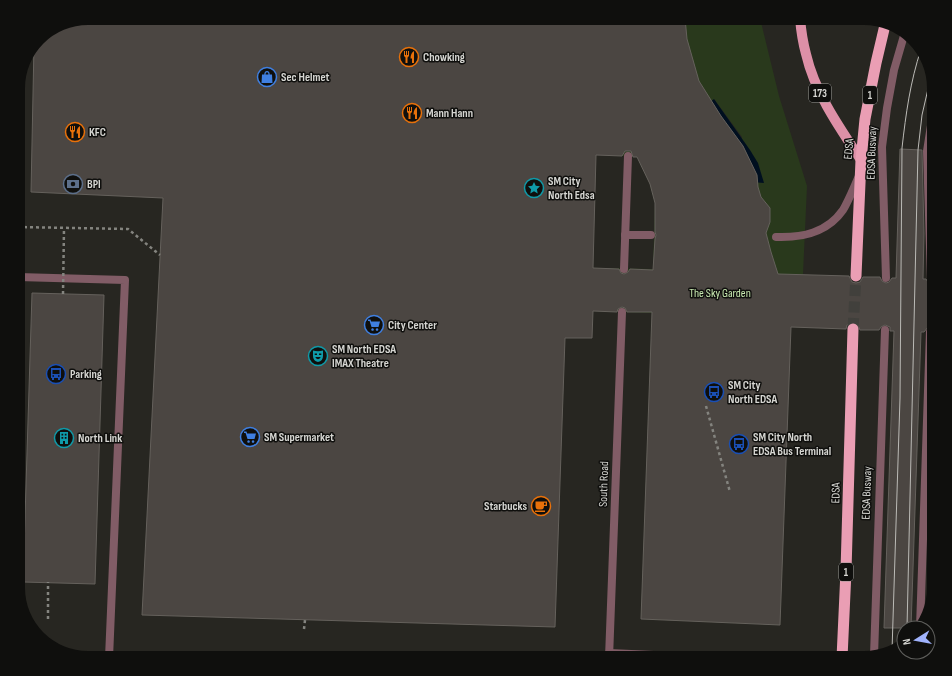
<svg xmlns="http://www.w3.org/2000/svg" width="952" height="676" font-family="'Sofia Sans Condensed',sans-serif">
<rect width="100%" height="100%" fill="#272621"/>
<path fill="#29391c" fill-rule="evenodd" d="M611 18H760L779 96 807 186 803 274 792 275 780 625 641 619 652 313 593 311V268L653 269 655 203 650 184 637 157 607 155ZM714 99 742 137 738 181Z"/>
<polygon fill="#000f1f" points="714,99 750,150 758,163 764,183 738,181 695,113"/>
<g fill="#4b4642" stroke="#65615c" fill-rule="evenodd">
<path d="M88 18H685L687 39 699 81 721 116 743 146 757 175 758 187 761 197 770 208V222L766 233 771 252 778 274 849 276 852 282 856 283 860 282 863 277H880L882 281 886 283 889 282 892 278H896L900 149 922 150 924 234 923 279H926L929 284H934V328L931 327H928L924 332H921L911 628H884L894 331H890V327L885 325 881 327 879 330H860L857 323 853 322 847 325 846 329 791 327 780 625 641 619 652 312H627L625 308 622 307 618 309 617 312 593 311 592 338H565L555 627 142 615 163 198 31 192 34 45 42 35ZM625 151H631L633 157H637L650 184 655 203V232L656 235 655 239 653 270 630 269 628 272 624 274 621 273 619 269 593 268 596 155 622 156Z"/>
<polygon points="32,293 104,295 95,584 23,582"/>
</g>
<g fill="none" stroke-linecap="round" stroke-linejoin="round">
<polyline stroke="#41403c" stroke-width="11" stroke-dasharray="11 5.5" stroke-linecap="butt" points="853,329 856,276"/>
<g stroke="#84847f" stroke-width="2.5" stroke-dasharray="3 3" stroke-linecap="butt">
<polyline points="18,227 128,229 160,255"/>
<polyline points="706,406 730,492"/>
<polyline points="48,619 48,582"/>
<polyline points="304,629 305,620"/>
</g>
<g stroke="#815c66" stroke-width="8">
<polyline points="625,235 651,235"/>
<path d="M776 237C802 238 827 233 843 210 849 200 854 187 859 176"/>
<polyline points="624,269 628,156"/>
<polyline points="18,277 125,280 109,658"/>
<polyline points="886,278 882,147 887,108 894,70 905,32"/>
<polyline points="931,279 927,151 934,106"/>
<polyline points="920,628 930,332"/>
<polyline points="874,656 885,330"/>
<polyline points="609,658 622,312"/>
</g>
<polyline stroke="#815c66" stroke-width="8" points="609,653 720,658"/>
<path stroke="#dd90a7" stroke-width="10" d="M800 18C801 30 803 43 806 54 815 93 839 127 861 160"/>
<g stroke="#ea9eb4" stroke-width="11">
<polyline points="856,276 861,160 865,119 876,63 885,25"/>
<polyline points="842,658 846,571 853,329"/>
</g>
<g stroke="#bcbbb7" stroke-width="1">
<polyline points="907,628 918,150 922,115 931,76"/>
<path d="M892 651 900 398 902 148C906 113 910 83 921 49"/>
</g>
<polyline stroke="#84847f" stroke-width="2.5" stroke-dasharray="3 3" stroke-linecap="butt" points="63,294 64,228"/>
</g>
<defs>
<g id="restaurant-ring" transform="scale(1)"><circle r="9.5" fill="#0f0f0d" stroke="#e8710a" stroke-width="1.5"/><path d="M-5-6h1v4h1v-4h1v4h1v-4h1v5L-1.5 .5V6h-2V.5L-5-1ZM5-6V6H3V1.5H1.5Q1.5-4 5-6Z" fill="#e8710a"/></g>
<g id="shop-ring" transform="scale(1)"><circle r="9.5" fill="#0f0f0d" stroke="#3f7fe0" stroke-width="1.5"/><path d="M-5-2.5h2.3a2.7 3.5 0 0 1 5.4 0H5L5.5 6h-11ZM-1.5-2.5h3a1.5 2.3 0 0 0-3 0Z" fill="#3f7fe0"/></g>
<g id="bank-ring" transform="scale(1)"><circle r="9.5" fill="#0f0f0d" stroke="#5c6f8a" stroke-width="1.5"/><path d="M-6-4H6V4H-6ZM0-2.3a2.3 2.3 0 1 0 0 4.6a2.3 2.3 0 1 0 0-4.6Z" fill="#5c6f8a"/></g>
<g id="sight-ring" transform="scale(1)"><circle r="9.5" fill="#0f0f0d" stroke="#0f9aa8" stroke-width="1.5"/><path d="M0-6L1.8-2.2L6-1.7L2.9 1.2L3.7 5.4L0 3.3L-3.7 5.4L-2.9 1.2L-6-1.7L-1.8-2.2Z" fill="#0f9aa8"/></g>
<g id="supermarket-ring" transform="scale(1)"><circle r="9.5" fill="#0f0f0d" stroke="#3f7fe0" stroke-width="1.5"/><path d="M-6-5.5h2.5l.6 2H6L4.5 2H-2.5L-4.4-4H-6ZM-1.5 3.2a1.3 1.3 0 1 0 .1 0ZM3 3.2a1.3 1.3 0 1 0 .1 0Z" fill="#3f7fe0"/></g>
<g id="theatre-ring" transform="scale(1)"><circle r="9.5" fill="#0f0f0d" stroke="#0f9aa8" stroke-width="1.5"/><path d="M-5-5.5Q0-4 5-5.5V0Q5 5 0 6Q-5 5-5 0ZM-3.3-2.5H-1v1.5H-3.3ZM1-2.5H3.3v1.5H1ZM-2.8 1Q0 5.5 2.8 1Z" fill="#0f9aa8"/></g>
<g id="bus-ring" transform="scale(1)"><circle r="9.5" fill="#0f0f0d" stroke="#1a4fb4" stroke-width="1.5"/><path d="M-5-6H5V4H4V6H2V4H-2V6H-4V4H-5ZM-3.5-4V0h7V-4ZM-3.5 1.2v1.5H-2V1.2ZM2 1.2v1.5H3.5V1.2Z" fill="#1a4fb4"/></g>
<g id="building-ring" transform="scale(1)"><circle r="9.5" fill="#0f0f0d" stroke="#0f9aa8" stroke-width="1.5"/><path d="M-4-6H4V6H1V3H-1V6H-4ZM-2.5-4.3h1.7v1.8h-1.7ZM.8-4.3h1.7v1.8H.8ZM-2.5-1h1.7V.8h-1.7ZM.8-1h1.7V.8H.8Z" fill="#0f9aa8"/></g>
<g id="cafe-ring" transform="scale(1)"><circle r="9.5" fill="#0f0f0d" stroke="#e8710a" stroke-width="1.5"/><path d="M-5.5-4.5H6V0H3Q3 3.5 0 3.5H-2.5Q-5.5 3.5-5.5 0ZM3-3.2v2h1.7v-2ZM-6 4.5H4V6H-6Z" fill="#e8710a"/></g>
</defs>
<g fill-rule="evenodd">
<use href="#restaurant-ring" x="409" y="57"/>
<use href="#shop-ring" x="267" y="77"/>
<use href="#restaurant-ring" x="412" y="113"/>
<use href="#restaurant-ring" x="75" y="132"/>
<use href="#bank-ring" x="73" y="184"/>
<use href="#sight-ring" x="534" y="188"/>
<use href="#supermarket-ring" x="374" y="325"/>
<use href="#theatre-ring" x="318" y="356"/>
<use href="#bus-ring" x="56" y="374"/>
<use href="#bus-ring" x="714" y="392"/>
<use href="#supermarket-ring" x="250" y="437"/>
<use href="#building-ring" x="64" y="438"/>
<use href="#bus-ring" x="739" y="444"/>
<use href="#cafe-ring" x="541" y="506"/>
</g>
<g text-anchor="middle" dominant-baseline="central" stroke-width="3" stroke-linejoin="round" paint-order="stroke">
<g fill="#0f0f0d" stroke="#9a9a97" stroke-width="1">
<rect x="809" y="84" width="22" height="18" rx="3"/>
<rect x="863" y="86" width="14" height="18" rx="3"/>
<rect x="839" y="563" width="14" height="18" rx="3"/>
</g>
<g font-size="11" font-weight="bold" fill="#d6d6d2">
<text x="820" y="93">173</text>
<text x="870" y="95">1</text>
<text x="846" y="572">1</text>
</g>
<g font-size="12" font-weight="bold" fill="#d6d6d2" stroke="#0f0f0d" text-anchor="start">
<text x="423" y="57">Chowking</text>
<text x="281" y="77">Sec Helmet</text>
<text x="426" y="113">Mann Hann</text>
<text x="89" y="132">KFC</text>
<text x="548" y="181">SM City<tspan x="548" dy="14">North Edsa</tspan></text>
<text x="87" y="184">BPI</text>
<text x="388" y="325">City Center</text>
<text x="332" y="349">SM North EDSA<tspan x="332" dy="14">IMAX Theatre</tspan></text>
<text x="70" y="374">Parking</text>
<text x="728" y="385">SM City<tspan x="728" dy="14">North EDSA</tspan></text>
<text x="264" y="437">SM Supermarket</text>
<text x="753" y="437">SM City North<tspan x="753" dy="14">EDSA Bus Terminal</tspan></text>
<text x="78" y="438">North Link</text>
<text x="527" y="506" text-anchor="end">Starbucks</text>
</g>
<g font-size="12" fill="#d6d6d2" stroke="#0f0f0d">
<text transform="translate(849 149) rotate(-85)">EDSA</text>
<text transform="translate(872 153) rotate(-88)">EDSA Busway</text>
<text transform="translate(604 484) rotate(-88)">South Road</text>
<text transform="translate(836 493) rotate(-89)">EDSA</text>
<text transform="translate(867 493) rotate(-88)">EDSA Busway</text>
</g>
<g font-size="12" fill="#c7e9b0" stroke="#0f0f0d">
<text x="720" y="293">The Sky Garden</text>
</g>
</g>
<path d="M0 0H952V676H0ZM88 25H864A63 63 0 0 1 927 88V588A63 63 0 0 1 864 651H88A63 63 0 0 1 25 588V88A63 63 0 0 1 88 25Z" fill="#0f0f0d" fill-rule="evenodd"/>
<g transform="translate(916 640) rotate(259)"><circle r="19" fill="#0f0f0d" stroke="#5f5f5c"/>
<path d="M0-3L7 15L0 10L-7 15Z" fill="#a0b3fd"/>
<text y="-6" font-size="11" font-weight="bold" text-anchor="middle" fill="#d6d6d2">N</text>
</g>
</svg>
